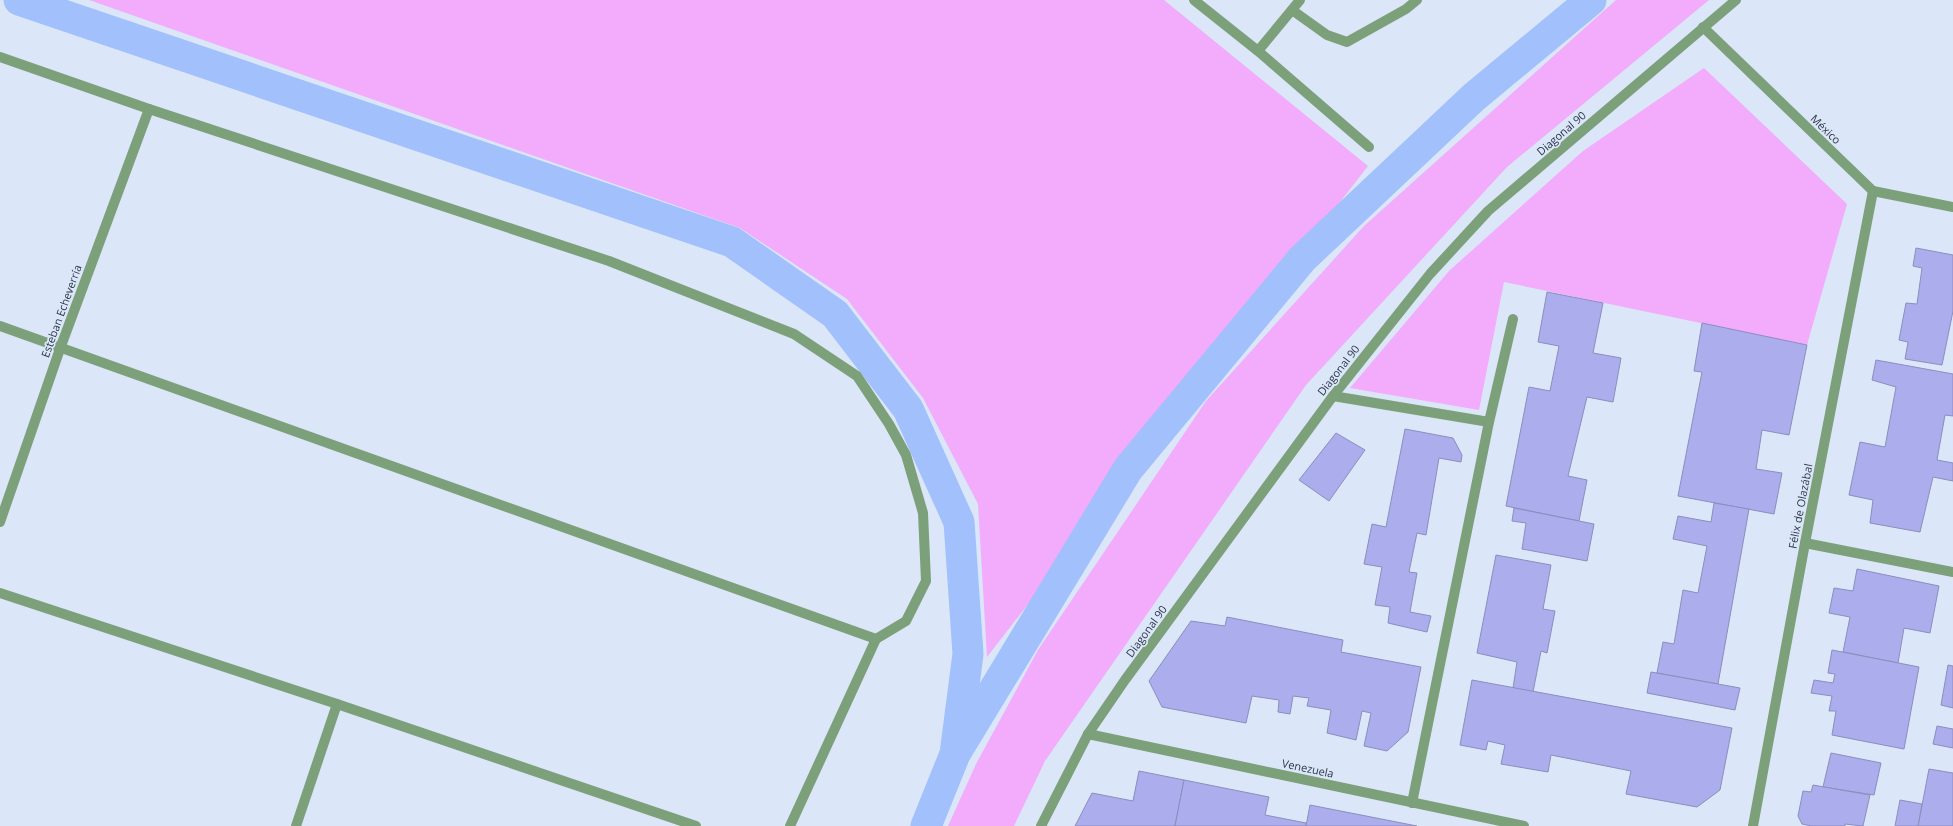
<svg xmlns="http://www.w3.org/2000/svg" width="1953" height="826" font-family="'Open Sans',sans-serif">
<rect width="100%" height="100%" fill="#dbe6f9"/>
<g fill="#f2acfb">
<polygon points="89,0 1164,0 1368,166 987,657 978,504 923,398 847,299 740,228"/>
<polygon points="1616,0 1709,0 1507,167 1306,385 1045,761 1014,826 948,826 976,764 1038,650 1206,401 1364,226"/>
<polygon points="1704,68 1847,204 1807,345 1504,282 1479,410 1350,388 1449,271 1583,151"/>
</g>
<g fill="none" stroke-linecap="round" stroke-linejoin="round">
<g stroke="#a1c0fc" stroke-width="31">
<polyline points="19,0 732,242 835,314 908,409 959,522 968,654 955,754"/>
<polyline points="926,826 955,754 1128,469 1302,259 1474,97 1591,0"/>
</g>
</g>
<g fill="#abaded" stroke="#8c8dbe">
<polygon points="1916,248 1953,255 1953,311 1942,365 1905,359 1908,342 1899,340 1906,303 1917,304 1922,268 1913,266"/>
<polygon points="1547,292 1603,303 1593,353 1621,358 1613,402 1587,397 1568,476 1587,480 1579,521 1506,506 1529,387 1550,391 1559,346 1538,342"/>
<polygon points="1702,323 1807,345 1789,435 1762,430 1756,469 1782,473 1774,514 1678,496 1702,372 1694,371"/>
<polygon points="1876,360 1953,374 1953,416 1945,415 1937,460 1953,463 1953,481 1933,477 1920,532 1870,523 1873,500 1849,495 1860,442 1885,447 1896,387 1872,380"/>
<polygon points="1405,429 1453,438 1462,455 1461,462 1439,458 1426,535 1417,533 1409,572 1417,573 1410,612 1431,616 1427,632 1388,623 1390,607 1375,605 1382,567 1364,564 1372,524 1386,527"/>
<polygon points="1336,433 1365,450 1329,501 1299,480"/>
<polygon points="1714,503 1749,509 1718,684 1657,673 1663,642 1674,644 1683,590 1698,593 1707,546 1673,539 1678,516 1711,522"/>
<polygon points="1514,508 1594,524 1587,561 1522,549 1526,523 1512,521"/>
<polygon points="1496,555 1551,565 1543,609 1555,611 1547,653 1541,651 1533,692 1513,688 1517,662 1477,653"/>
<polygon points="1857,569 1939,586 1930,633 1904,628 1898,663 1843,652 1850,617 1829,613 1834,588 1853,591"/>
<polygon points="1227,617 1343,640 1341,652 1421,667 1408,732 1387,751 1364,746 1371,713 1362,711 1356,740 1327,733 1331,710 1307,706 1309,698 1293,696 1290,714 1278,712 1279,700 1252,696 1246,723 1162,707 1149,681 1191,621 1225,626"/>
<polygon points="1832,650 1919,667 1904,749 1832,735 1836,711 1829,711 1832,696 1811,693 1814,680 1833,683 1835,674 1828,673"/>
<polygon points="1948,665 1953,666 1953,708 1941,705"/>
<polygon points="1651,672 1740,688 1735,710 1647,693"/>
<polygon points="1472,680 1732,728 1720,790 1697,807 1626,794 1631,771 1551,755 1548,772 1501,764 1505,745 1488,741 1486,750 1460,745"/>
<polygon points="1937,726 1953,729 1953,748 1933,744"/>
<polygon points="1831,753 1881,763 1874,795 1823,787"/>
<polygon points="1929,769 1953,773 1953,826 1918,826"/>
<polygon points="1139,771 1184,780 1175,826 1075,826 1092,793 1133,801"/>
<polygon points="1184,780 1269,797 1265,815 1306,823 1306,826 1175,826"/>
<polygon points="1813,785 1870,795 1863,826 1845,824 1845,826 1812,826 1802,824 1798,816 1803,791 1811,792"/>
<polygon points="1900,800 1922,804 1918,826 1895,826"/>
<polygon points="1310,805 1417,826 1306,826"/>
</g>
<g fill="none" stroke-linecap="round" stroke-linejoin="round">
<g stroke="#7ca079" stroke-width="10">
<polyline points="1194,0 1258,51 1369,147"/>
<polyline points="1292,10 1327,35 1347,42 1406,9 1417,0"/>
<polyline points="1703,27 1873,191 1953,207"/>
<polyline points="1258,51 1300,0"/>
<polyline points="0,57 149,109 609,261 794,334 857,376 889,424 906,455 923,513 926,581 906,621 876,639"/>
<polyline points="0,326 876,639 790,826"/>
<polyline points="1333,396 1489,422"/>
<polyline points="0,522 61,346 149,109"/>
<polyline points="1805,543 1953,572"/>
<polyline points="0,593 337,704 696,826"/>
<polyline points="1088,734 1524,826"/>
<polyline points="1412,803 1489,422 1513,319"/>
<polyline points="296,826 337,704"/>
<polyline points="1041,826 1088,734 1125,680 1333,396 1430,274 1488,211 1736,0"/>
<polyline points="1753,826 1805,543 1873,191"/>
</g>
</g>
<g text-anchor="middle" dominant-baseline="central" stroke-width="3.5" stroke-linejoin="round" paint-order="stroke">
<g font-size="11" fill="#2d3749" stroke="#dbe6f9">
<text transform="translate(1826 129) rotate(44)">México</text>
<text transform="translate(1561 133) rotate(-41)">Diagonal 90</text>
<text transform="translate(61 311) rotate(-70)">Esteban Echeverría</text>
<text transform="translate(1338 370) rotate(-52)">Diagonal 90</text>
<text transform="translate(1800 506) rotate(-79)">Félix de Olazábal</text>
<text transform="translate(1146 631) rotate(-54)">Diagonal 90</text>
<text transform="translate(1308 768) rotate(12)">Venezuela</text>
</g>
</g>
</svg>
